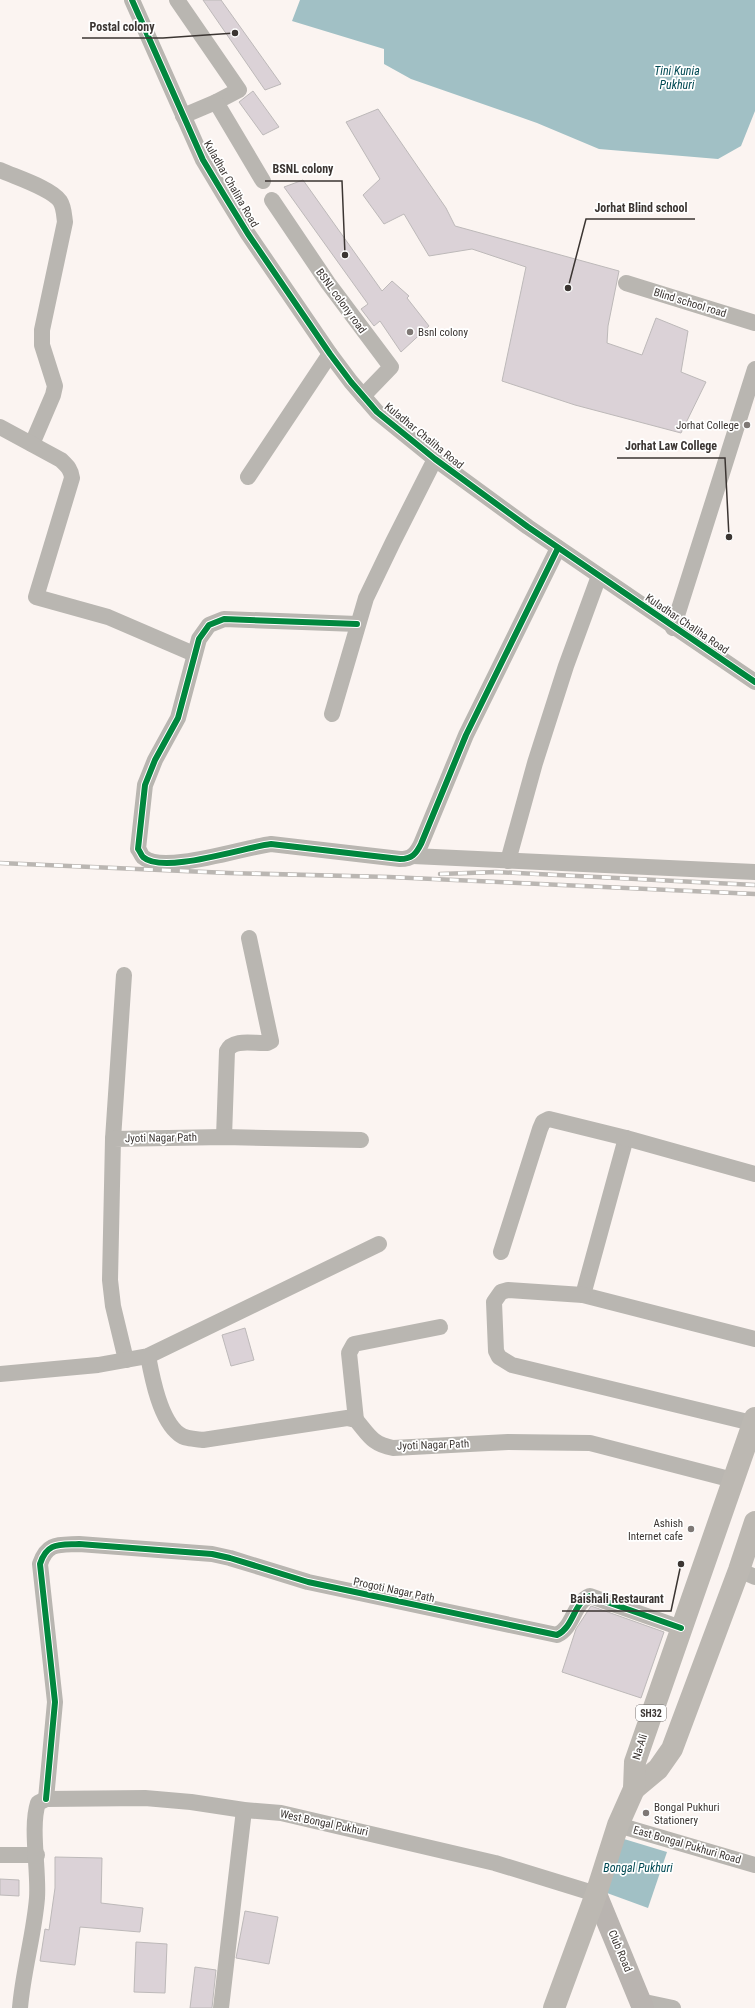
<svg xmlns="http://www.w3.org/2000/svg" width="755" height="2008" font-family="'Roboto Condensed',sans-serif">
<rect width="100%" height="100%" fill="#fbf4f1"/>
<g fill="#a1c0c5">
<polygon points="300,0 755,0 755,111 741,146 718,159 599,149 537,123 411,79 384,64 384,49 292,21"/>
<polygon points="624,1839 667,1852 648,1908 607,1893"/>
</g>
<g fill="#dbd2d7" stroke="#bdb9b9">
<polygon points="203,0 221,0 281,84 265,90"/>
<polygon points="253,91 279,127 263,135 239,102"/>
<polygon points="378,109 446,208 455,226 619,271 608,326 607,343 642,355 656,318 688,331 681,372 706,382 681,433 575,405 502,381 526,267 472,249 429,256 404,214 384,224 363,195 380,179 346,122"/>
<polygon points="303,180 382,291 392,281 409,296 407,298 429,326 401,352 380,321 374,326 361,309 368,304 284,187"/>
<polygon points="245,1328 254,1360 231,1366 222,1335"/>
<polygon points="591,1606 664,1632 641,1698 562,1672 576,1629"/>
<polygon points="55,1857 102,1858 101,1903 143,1908 140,1932 80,1927 75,1965 40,1961 45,1929 49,1930 55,1888"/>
<polygon points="0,1879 19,1880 19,1896 0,1895"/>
<polygon points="245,1911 278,1917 269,1964 236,1958"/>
<polygon points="136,1942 167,1944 165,1993 134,1992"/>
<polygon points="195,1967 216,1970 212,2008 190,2008"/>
</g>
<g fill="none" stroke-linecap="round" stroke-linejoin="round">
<g stroke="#b9b6b1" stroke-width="16">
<polyline points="132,0 203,160 224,195 248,234 330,354 351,382 377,412 435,459 528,527 755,682"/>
<polyline points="177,0 239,90 216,102"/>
<polyline points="183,116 216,102 263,181"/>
<path d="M0 170C15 177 51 188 60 201 64 207 64 215 65 222L42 330V345L55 386 53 395 32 444"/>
<polyline points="272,200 328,283 391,367 363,396"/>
<polyline points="626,283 755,323"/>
<path d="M0 427 61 460C67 466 71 469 72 478L36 597 108 617 194 654"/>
<polyline points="248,477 330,354"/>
<path d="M357 624 224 619 209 625 199 639 178 718 155 760 145 785 138 849C140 851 141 855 143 857 163 875 245 847 271 844L400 859C412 859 416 854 421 844L466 735 558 548"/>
<polyline points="673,628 755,369"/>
<polyline points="332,714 366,598 393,542 435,459"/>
<polyline points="413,856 755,872"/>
<polyline points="508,861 535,763 566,666 599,576"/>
<path d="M224 1137 227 1051C233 1038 255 1044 267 1043L271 1041 249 938"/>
<polyline points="626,1138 583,1295 755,1339"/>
<polyline points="113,1139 124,975"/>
<polyline points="501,1252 540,1129 543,1122 549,1119 626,1138 755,1174"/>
<polyline points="583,1295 508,1290 501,1292 494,1302 496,1351 499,1357 512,1365 752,1423"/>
<path d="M148 1356C152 1377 160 1420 179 1434 185 1439 195 1439 203 1440L347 1418 356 1420C369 1435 372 1444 393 1448L508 1442 590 1443 733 1480"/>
<polyline points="126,1360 113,1306 110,1280 113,1139 224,1137 361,1140"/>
<polyline points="0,1374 98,1365 148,1356 379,1244"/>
<polyline points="356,1420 349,1353 354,1344 440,1327"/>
<polyline points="739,1570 755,1577"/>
<path d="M46 1799 55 1702 40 1564C47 1542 59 1545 79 1544L212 1554 230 1558 308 1582 557 1635C574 1627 573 1603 590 1596L681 1628"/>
<polyline points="618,1825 755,1865"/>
<polyline points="0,1855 37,1855"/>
<polyline points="640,2001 673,2008"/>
<path d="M20 2008C23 1971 34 1935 37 1898 39 1871 30 1827 38 1803L46 1799 145 1798 191 1802 244 1810 281 1813 495 1863 596 1894"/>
<polyline points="221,2008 244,1810"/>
</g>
<polyline stroke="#b9b4b0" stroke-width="22" points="596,1894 643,2008"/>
<g stroke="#bcb8b2" stroke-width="22">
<polyline points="634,1789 658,1769 672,1749 739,1570 755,1522"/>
<polyline points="554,2008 596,1894 618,1825 634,1789 635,1762 755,1418"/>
</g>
<g stroke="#bab6b2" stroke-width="4.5">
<g id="rail">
<polyline points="0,863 229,873 389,877 755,894"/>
<polyline points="440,874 496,872 755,885"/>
</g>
</g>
<use href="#rail" stroke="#fff" stroke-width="3" stroke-dasharray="9" stroke-linecap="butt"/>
<g stroke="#fff" stroke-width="8">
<g id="cycleway">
<polyline points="132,0 203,160 224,195 248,234 330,354 351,382 377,412 435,459 528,527 755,682"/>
<path d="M357 624 224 619 209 625 199 639 178 718 155 760 145 785 138 849C140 851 141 855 143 857 163 875 245 847 271 844L400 859C412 859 416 854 421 844L466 735 558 548"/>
<path d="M46 1799 55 1702 40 1564C47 1542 59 1545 79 1544L212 1554 230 1558 308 1582 557 1635C574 1627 573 1603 590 1596L681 1628"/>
</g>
</g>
<use href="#cycleway" stroke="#00873e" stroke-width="6"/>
</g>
<g fill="#7e7875" stroke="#fff" stroke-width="1.5">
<circle cx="410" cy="332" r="4"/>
<circle cx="747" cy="425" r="4"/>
<circle cx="691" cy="1529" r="4"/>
<circle cx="646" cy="1813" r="4"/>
</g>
<g text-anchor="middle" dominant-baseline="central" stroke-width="3.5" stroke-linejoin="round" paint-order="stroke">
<rect fill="#fff" stroke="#767270" stroke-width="1" x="636" y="1705" width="30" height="16" rx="3"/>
<g font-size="10" font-weight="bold" fill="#3b3532">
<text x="651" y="1713">SH32</text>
</g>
<g font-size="11" fill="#3b3532" stroke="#fff">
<text transform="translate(231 184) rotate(60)">Kuladhar Chaliha Road</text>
<text transform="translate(341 301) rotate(54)">BSNL colony road</text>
<text transform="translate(690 303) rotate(17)">Blind school road</text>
<text transform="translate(424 436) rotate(39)">Kuladhar Chaliha Road</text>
<text transform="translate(687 624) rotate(34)">Kuladhar Chaliha Road</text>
<text transform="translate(161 1138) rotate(-1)">Jyoti Nagar Path</text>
<text transform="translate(433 1445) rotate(-2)">Jyoti Nagar Path</text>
<text transform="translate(394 1590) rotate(12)">Progoti Nagar Path</text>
<text transform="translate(640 1747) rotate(-73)">Na-Ali</text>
<text transform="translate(324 1823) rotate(12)">West Bongal Pukhuri</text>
<text transform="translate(687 1845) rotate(16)">East Bongal Pukhuri Road</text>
<text transform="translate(620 1951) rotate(67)">Club Road</text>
</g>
<g font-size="11" fill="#3b3532" stroke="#fff" text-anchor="start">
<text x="418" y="332">Bsnl colony</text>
<text x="739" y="425" text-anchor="end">Jorhat College</text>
<text x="683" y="1523" text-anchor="end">Ashish<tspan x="683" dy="13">Internet cafe</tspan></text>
<text x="654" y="1807">Bongal Pukhuri<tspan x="654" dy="13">Stationery</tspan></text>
</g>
<g font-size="12" font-style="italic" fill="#004953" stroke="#fff">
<text x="677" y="71">Tini Kunia<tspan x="677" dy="14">Pukhuri</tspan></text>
<text x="638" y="1868">Bongal Pukhuri</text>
</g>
</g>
<path fill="none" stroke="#3b3532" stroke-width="1.5" d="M235 33L163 38H82M345 255L342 181H265M568 288L586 219H695M729 537L725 458H617M681 1564L671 1611H562"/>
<g fill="#3b3532" stroke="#fff" stroke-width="1.5">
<circle cx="235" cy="33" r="4"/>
<circle cx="345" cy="255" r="4"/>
<circle cx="568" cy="288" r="4"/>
<circle cx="729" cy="537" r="4"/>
<circle cx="681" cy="1564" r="4"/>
</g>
<g font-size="12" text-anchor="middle" font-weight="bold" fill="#3b3532" stroke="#fff" stroke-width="3.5" stroke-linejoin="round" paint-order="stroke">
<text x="122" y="31">Postal colony</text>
<text x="303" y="173">BSNL colony</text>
<text x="641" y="212">Jorhat Blind school</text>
<text x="671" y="450">Jorhat Law College</text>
<text x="617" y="1603">Baishali Restaurant</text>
</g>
</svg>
